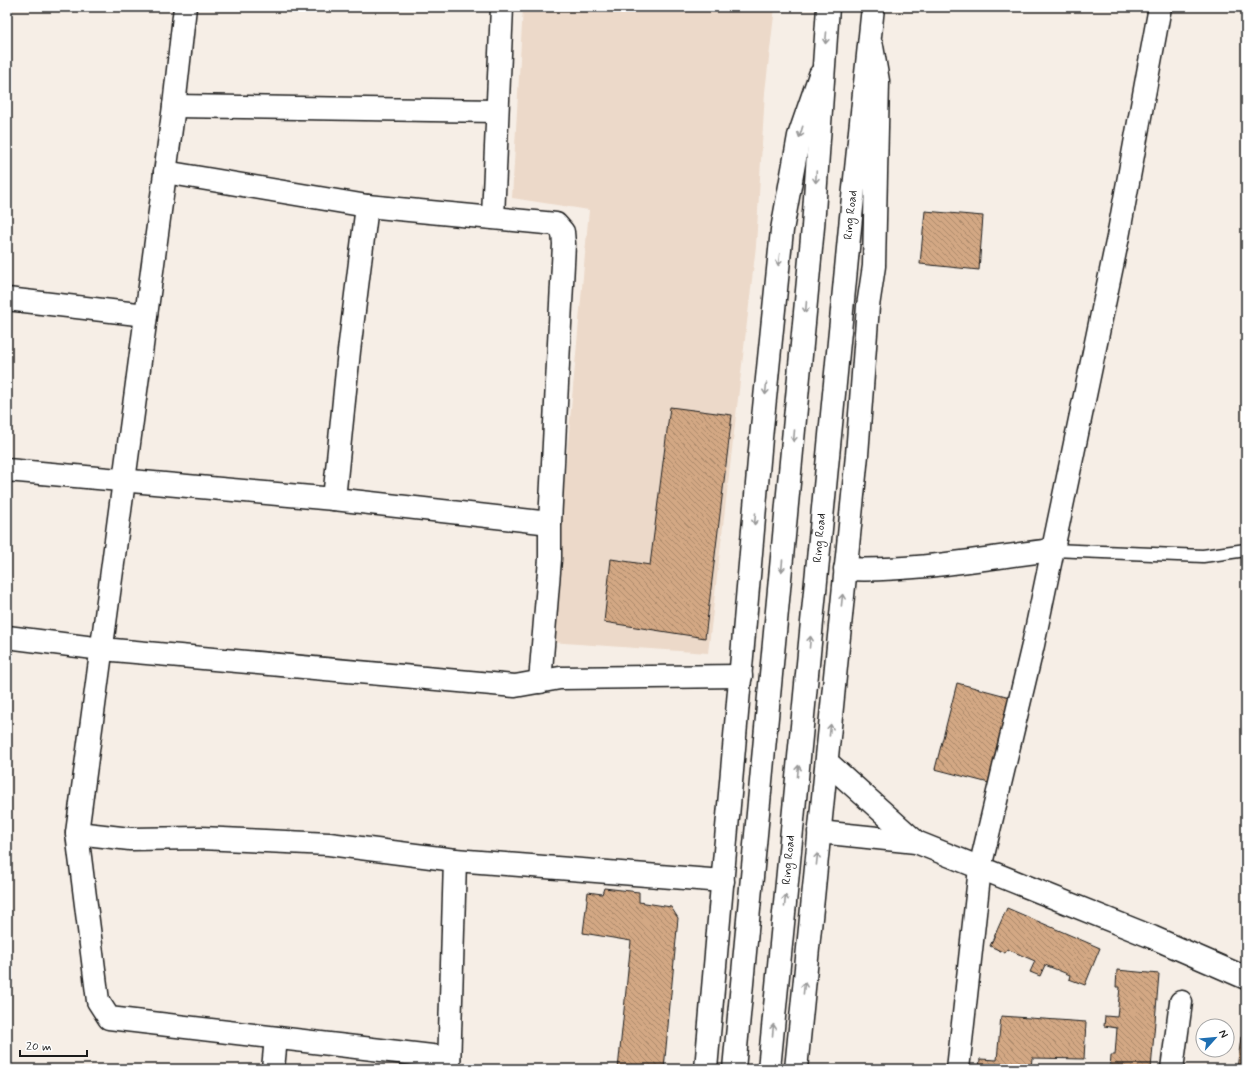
<svg xmlns="http://www.w3.org/2000/svg" width="1253" height="1076" font-family="Mynerve,sans-serif">
<defs>
<pattern id="building-back-hatch" width="6" height="6" patternUnits="userSpaceOnUse"><rect width="6" height="6" fill="#d3a884"/><path d="M-1 5l2 2M0 0l6 6M5-1l2 2" fill="none" stroke="#aa886b"/></pattern>
</defs>
<rect width="100%" height="100%" fill="#f6eee6"/>
<filter id="ink" filterUnits="userSpaceOnUse"><feTurbulence type="fractalNoise" baseFrequency=".025" numOctaves="2"/><feDisplacementMap in="SourceGraphic" scale="8" xChannelSelector="R" yChannelSelector="G"/><feConvolveMatrix kernelMatrix="1 2 1 2 8 2 1 2 1" color-interpolation-filters="sRGB"/></filter>
<g filter="url(#ink)">
<polygon fill="#ecd9c9" points="523,7 775,7 765,92 756,246 708,653 550,642 589,210 512,198"/>
<g fill="url(#building-back-hatch)" stroke="#1c1c1c">
<polygon points="925,211 983,216 979,270 920,264"/>
<polygon points="670,407 732,415 705,638 604,622 611,559 650,565"/>
<polygon points="957,683 1010,697 989,783 935,769"/>
<polygon points="604,888 639,892 639,902 671,907 678,918 664,1069 618,1069 631,941 583,933 588,892 602,894"/>
<polygon points="1007,908 1100,948 1085,985 1069,979 1070,975 1045,965 1040,976 1030,972 1035,961 1007,949 1005,953 990,946"/>
<polygon points="1117,970 1159,974 1151,1069 1110,1069 1111,1055 1115,1055 1117,1028 1104,1026 1105,1016 1117,1017 1120,987 1116,987"/>
<polygon points="1001,1016 1086,1022 1084,1059 1032,1058 1031,1068 979,1069 980,1059 997,1060"/>
<polygon points="1241,1037 1246,1037 1246,1069 1237,1069"/>
</g>
<g fill="none" stroke-linecap="round" stroke-linejoin="round">
<g stroke="#1c1c1c" stroke-width="15">
<polyline id="service" points="1052,550 1203,556 1246,550"/>
</g>
<g stroke="#1c1c1c" stroke-width="25">
<g id="minor">
<polyline points="185,7 174,106 77,833 98,1001 109,1018 449,1058"/>
<polyline points="174,106 497,111"/>
<polyline points="165,172 367,206 556,224 563,232 564,244 550,523 550,559 540,682"/>
<polyline points="493,217 502,7"/>
<polyline points="7,299 146,315"/>
<polyline points="7,470 334,499 550,523"/>
<polyline points="334,499 349,351 367,206"/>
<path d="M845 569C913 572 985 558 1052 550"/>
<polyline points="7,637 102,649 515,686 560,678 741,676"/>
<polyline points="827,762 916,842"/>
<polyline points="819,832 916,842 1152,937 1246,978"/>
<polyline points="77,833 130,839 201,838 329,844 455,860 723,881"/>
<polyline points="273,1069 276,1038"/>
<polyline points="449,1069 455,860"/>
<polyline points="958,1069 980,868 1033,645 1118,237 1160,7"/>
<polyline points="1172,1069 1181,1002"/>
</g>
</g>
<g stroke="#1c1c1c" stroke-width="25">
<g id="tertiary">
<polyline points="706,1069 761,438 782,230 799,136 820,75"/>
<polyline points="796,1069 857,455 868,306 874,266 878,81 872,46"/>
</g>
</g>
<g stroke="#1c1c1c" stroke-width="25">
<g id="trunk">
<polyline points="734,1069 813,227 828,7"/>
<polyline points="769,1069 851,217 873,7"/>
</g>
</g>
<use href="#service" stroke="#fff" stroke-width="12"/>
<use href="#minor" stroke="#fff" stroke-width="22"/>
<use href="#tertiary" stroke="#fff" stroke-width="22"/>
<use href="#trunk" stroke="#fff" stroke-width="22"/>
</g>
<defs><path id="oneway-shaft" d="M-6 0H5M1.5-3L5.5 0L1.5 3" fill="none" stroke-width="1.6" stroke-linecap="round" stroke-linejoin="round"/></defs>
<g stroke="#999">
<use href="#oneway-shaft" transform="translate(826 38) rotate(95)"/>
<use href="#oneway-shaft" transform="translate(801 132) rotate(107)"/>
<use href="#oneway-shaft" transform="translate(816 177) rotate(93)"/>
<use href="#oneway-shaft" transform="translate(779 260) rotate(96)"/>
<use href="#oneway-shaft" transform="translate(806 307) rotate(95)"/>
<use href="#oneway-shaft" transform="translate(766 389) rotate(95)"/>
<use href="#oneway-shaft" transform="translate(794 436) rotate(95)"/>
<use href="#oneway-shaft" transform="translate(755 519) rotate(95)"/>
<use href="#oneway-shaft" transform="translate(782 566) rotate(95)"/>
<use href="#oneway-shaft" transform="translate(842 600) rotate(-84)"/>
<use href="#oneway-shaft" transform="translate(810 642) rotate(-85)"/>
<use href="#oneway-shaft" transform="translate(830 730) rotate(-84)"/>
<use href="#oneway-shaft" transform="translate(798 771) rotate(-85)"/>
<use href="#oneway-shaft" transform="translate(817 859) rotate(-84)"/>
<use href="#oneway-shaft" transform="translate(785 901) rotate(-85)"/>
<use href="#oneway-shaft" transform="translate(804 988) rotate(-84)"/>
<use href="#oneway-shaft" transform="translate(773 1030) rotate(-85)"/>
</g>
</g>
<g text-anchor="middle" dominant-baseline="central" stroke-width="3.5" stroke-linejoin="round" paint-order="stroke">
<g font-size="12" fill="#1c1c1c" stroke="#fff">
<text transform="translate(851 215) rotate(-84)">Ring Road</text>
<text transform="translate(820 538) rotate(-85)">Ring Road</text>
<text transform="translate(789 860) rotate(-85)">Ring Road</text>
</g>
</g>
<rect width="1253" height="1076" fill="none" stroke="#fff" stroke-width="24"/>
<rect x="12" y="12" width="1229" height="1052" fill="none" stroke="#1c1c1c" stroke-width="1.5" filter="url(#ink)"/>
<g transform="translate(1215 1038) rotate(63)"><circle r="19" fill="#ffffff" stroke="#a4a4a4"/>
<path d="M0-3L7 15L0 10L-7 15Z" fill="#1f6fb2"/>
<text y="-6" font-size="11" font-weight="bold" text-anchor="middle" fill="#1c1c1c">N</text>
</g>
<path d="M20 1050v6h67v-6" fill="none" stroke="#1c1c1c" stroke-width="2"/>
<text x="26" y="1050" font-size="12" fill="#1c1c1c" stroke="#ffffff" stroke-width="3" paint-order="stroke">20 m</text>
</svg>
